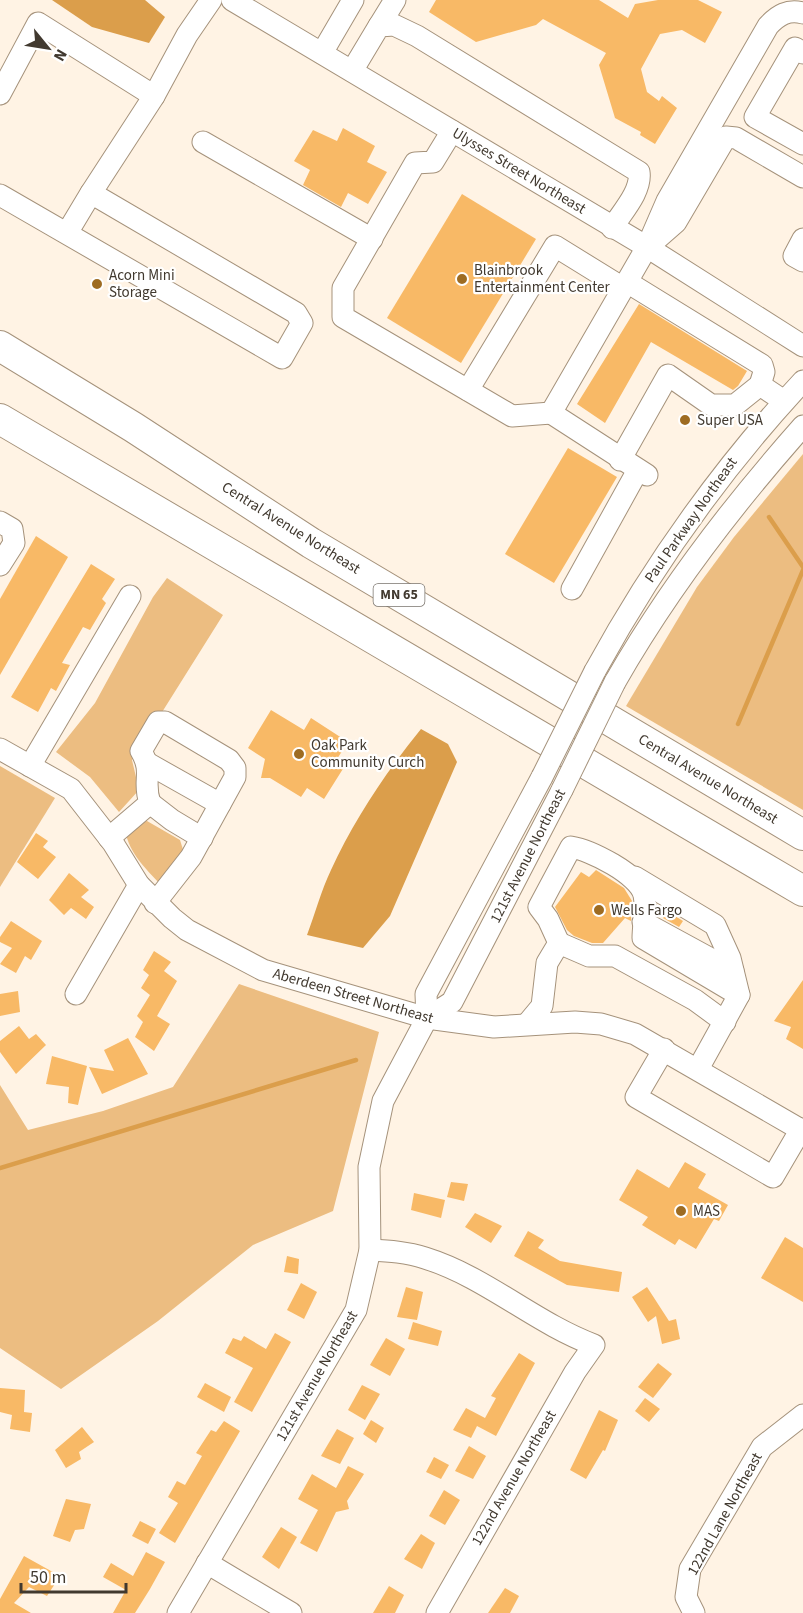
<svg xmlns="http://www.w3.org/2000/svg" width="803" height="1613" font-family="'Source Sans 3',sans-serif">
<rect width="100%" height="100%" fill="#fff3e4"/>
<g fill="#ecbd81">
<polygon points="803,454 803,810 626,706 697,587 734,537"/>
<polygon points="167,578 223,615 132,760 139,790 119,812 90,777 56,752 95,703 153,597"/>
<polygon points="0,766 55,798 0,887"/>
<path d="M147 821 180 840 185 856 161 885C145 868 126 850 125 826Z"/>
<polygon points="239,984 379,1032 333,1211 253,1245 158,1321 61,1389 0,1348 0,1085 28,1130 103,1111 173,1087"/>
</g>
<g fill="#db9e4b">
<polygon points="52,0 145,0 165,17 149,43 92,27"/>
<path d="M421 729 448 744 457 762 390 916 363 948 307 935C315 914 321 891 331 870 354 820 386 772 421 729Z"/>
</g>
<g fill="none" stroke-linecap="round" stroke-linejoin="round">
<g stroke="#db9e4b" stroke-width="4.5">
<polyline points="769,517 803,567"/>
<polyline points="738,724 803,570"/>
<polyline points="0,1168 356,1060"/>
</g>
</g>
<g fill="#f8b966">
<polygon points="436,0 599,0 628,18 635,4 658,0 698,0 722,12 705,43 682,30 660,34 641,69 647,92 659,101 662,96 677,108 655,144 640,135 641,132 615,118 599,65 606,53 543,19 536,25 476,42 429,12"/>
<polygon points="343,128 375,146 367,162 387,172 368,204 348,193 341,207 303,185 310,170 294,161 313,130 337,141"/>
<polygon points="462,194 536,239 461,363 387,318"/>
<polygon points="639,304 747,371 738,386 733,390 651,342 605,423 577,404"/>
<polygon points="568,448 617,477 554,583 505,554"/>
<polygon points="36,536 68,557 0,675 0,599"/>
<polygon points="91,564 115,579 102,599 106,603 90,630 83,627 62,663 70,665 56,691 51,688 38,712 11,697"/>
<polygon points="271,710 304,730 311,718 348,742 337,759 346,764 324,799 307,788 301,797 270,778 261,778 265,759 248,748"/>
<polygon points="36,833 48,841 43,847 56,857 38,879 17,862"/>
<polygon points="596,870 624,888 632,901 631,921 625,918 603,943 592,943 574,936 567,930 555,907 581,872 589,877"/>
<polygon points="69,873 89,890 81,897 94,907 86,919 71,908 64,915 49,900"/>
<polygon points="667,911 683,921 679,927 663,918"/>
<polygon points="11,921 42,941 31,960 25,956 16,973 0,964 12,948 0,942 0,937"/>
<polygon points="154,951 171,962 164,971 177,981 157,1016 170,1024 154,1051 135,1037 143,1022 137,1016 150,995 141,988 149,975 143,970"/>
<polygon points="803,980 803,1049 786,1039 791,1027 774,1021"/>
<polygon points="18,991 20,1012 0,1016 0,994"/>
<polygon points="19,1026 29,1039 36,1034 46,1045 16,1074 0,1052 0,1041"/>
<polygon points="128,1038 148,1074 102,1094 89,1067 114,1071 104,1050"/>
<polygon points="52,1056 87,1066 78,1105 68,1103 69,1087 46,1084"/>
<polygon points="685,1162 706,1174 698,1188 728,1205 719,1221 714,1219 696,1249 679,1239 675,1245 642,1225 648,1217 619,1200 637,1169 669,1188"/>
<polygon points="451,1182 468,1184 464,1201 447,1197"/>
<polygon points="414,1193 445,1200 441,1218 411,1210"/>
<polygon points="475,1213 502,1226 491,1243 465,1227"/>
<polygon points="528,1231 544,1240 538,1248 560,1261 622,1272 619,1292 567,1285 514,1256"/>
<polygon points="785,1237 803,1248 803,1302 761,1278"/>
<polygon points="287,1256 299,1259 298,1274 284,1272"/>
<polygon points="301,1283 317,1292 304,1319 287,1310"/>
<polygon points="406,1287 423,1292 417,1320 397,1317"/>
<polygon points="647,1287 669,1321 676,1319 680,1339 662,1344 656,1316 648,1322 632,1297"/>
<polygon points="413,1322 442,1331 438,1346 408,1339"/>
<polygon points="275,1333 291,1342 252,1412 234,1402 253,1368 225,1353 233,1338 241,1341 244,1336 266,1349"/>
<polygon points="386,1338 405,1349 390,1376 370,1365"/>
<polygon points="519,1353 535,1363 496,1436 477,1426 471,1438 453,1430 466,1408 485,1418 496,1398 491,1396"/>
<polygon points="658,1363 672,1374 653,1398 638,1387"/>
<polygon points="205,1383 231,1397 224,1412 197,1397"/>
<polygon points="362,1385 380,1394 365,1420 348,1410"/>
<polygon points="0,1388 25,1390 24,1412 32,1413 30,1432 10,1429 12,1415 0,1412"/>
<polygon points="645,1398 660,1409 649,1422 635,1411"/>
<polygon points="599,1410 618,1420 605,1451 603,1450 586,1479 570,1470"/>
<polygon points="371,1420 384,1428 376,1443 363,1434"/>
<polygon points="224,1421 240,1431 175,1543 159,1533 178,1503 168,1497 177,1481 185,1485 202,1456 196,1453 211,1430 216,1432"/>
<polygon points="82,1427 94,1442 79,1452 81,1459 66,1468 55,1450"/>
<polygon points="337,1429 354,1438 340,1464 321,1456"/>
<polygon points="469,1446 486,1456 473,1479 455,1471"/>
<polygon points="434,1457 449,1465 441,1479 426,1472"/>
<polygon points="348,1466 364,1474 347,1501 349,1509 336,1512 317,1552 300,1543 318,1510 298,1499 312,1474 336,1488"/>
<polygon points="444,1490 460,1500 445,1525 429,1516"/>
<polygon points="66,1499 91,1504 84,1529 75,1530 70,1542 53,1536"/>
<polygon points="140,1521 156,1529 148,1544 132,1536"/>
<polygon points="281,1527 297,1537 279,1569 262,1557"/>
<polygon points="421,1534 435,1543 422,1569 404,1559"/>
<polygon points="146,1552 165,1562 150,1589 135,1613 113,1613 126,1590 103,1577 111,1563 133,1576"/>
<polygon points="24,1556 60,1576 47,1596 29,1587 14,1603 31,1613 0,1613 0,1599"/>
<polygon points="389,1586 404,1595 395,1613 373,1613"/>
<polygon points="505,1588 519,1596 510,1613 488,1613"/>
</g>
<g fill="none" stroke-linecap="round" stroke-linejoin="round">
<g stroke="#a5927b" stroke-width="23">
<g id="minor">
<polyline points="232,0 647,247 803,346"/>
<polyline points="379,26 395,0"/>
<polyline points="322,53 353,0"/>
<polyline points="803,53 795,48 755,117 803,144"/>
<path d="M352 71 379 26 394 25 417 36 639 172C642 191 622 212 612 228"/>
<polyline points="0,94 38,23 154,96 187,35 211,0"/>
<polyline points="452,131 433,162 415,163 343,288 343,317 512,416 551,413"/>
<polyline points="203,142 372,239"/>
<polyline points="91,193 154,96"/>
<polyline points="0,195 282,358 302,323 296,313 91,193 67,233"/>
<polyline points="803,239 794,256 803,261"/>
<polyline points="652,243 676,222 726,137 736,138 803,177"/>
<polyline points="627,282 762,365 764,372 760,385"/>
<polyline points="468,390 555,246 623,288"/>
<polyline points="620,460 668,375 711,405 735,405 760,385 784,401"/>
<path d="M647 475 551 413 647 247 667 201 768 26C778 15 788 9 803 13"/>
<polyline points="0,522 12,529 14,543 0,565"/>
<polyline points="572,589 638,470"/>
<path d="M595 671C653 565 721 469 803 381"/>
<path d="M615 682C668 589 732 506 803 426"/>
<polyline points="0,749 71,789 113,843 139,885 172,918 187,930 263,970 427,1018 494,1027 575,1022 601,1024 635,1034 803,1131"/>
<polyline points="149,764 220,804"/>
<polyline points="30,766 130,596"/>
<polyline points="150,803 172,820 202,838"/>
<path d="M109 838 150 803C142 781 154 773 141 751L158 722H165L229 760 235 768V777L191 857 155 903"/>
<polyline points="635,877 715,925 730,958 739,995 698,1069"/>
<polyline points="643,922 733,971"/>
<polyline points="559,943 589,956 615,956 695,1000 725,1022"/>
<polyline points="76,994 139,885"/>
<polyline points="427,1018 426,994 542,777"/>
<path d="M527 1024 542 1006 547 963 559 943 548 919 539 907 571 847C590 850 639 874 644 895 647 908 643 925 643 938L739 995"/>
<polyline points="664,1049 636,1097 773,1177 801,1129"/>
<path d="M370 1250C389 1251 407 1252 425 1258 486 1277 535 1323 594 1345L575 1372 437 1613"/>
<polyline points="207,1563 291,1613"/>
<polyline points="178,1613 356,1310 370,1250 369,1167 383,1101 427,1018 452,1002 562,790"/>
<polyline points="694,1613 686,1597 690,1569 762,1447 803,1415"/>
</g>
</g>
<g stroke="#a5927b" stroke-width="32">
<g id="highway">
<polyline points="0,346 133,427 311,543 803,835"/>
<polyline points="0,419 803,891"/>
</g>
</g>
<use href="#minor" stroke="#fff" stroke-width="21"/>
<use href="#highway" stroke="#fff" stroke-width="30"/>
<g stroke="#a5927b" stroke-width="23" stroke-linecap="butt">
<g id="minor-bridge">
<polyline points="542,777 595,671"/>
<polyline points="562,790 615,682"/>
</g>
</g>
<use href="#minor-bridge" stroke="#fff" stroke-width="21"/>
</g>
<g fill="#9e6c22" stroke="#fff" stroke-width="2">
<circle cx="462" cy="279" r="6"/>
<circle cx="97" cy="284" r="6"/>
<circle cx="685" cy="420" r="6"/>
<circle cx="299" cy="754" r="6"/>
<circle cx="599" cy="910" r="6"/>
<circle cx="681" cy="1211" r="6"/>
</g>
<g text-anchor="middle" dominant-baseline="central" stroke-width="4.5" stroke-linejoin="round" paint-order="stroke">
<rect fill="#fff" stroke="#7a746d" stroke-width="1.5" x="373.5" y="584" width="51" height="22" rx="4.5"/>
<g font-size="14" font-weight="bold" fill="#41392f">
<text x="399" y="595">MN 65</text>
</g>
<g font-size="15" fill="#41392f" stroke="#fff">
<text transform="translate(519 171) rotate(31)">Ulysses Street Northeast</text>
<text transform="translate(691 520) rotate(-55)">Paul Parkway Northeast</text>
<text transform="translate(291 528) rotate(32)">Central Avenue Northeast</text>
<text transform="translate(708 779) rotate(31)">Central Avenue Northeast</text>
<text transform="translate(528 856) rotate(-63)">121st Avenue Northeast</text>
<text transform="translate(353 996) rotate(16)">Aberdeen Street Northeast</text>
<text transform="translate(317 1376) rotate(-60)">121st Avenue Northeast</text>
<text transform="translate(514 1478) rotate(-60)">122nd Avenue Northeast</text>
<text transform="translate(725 1514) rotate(-61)">122nd Lane Northeast</text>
</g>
<g font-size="15" fill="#41392f" stroke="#fff" text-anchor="start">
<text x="474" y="270">Blainbrook<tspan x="474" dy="17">Entertainment Center</tspan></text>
<text x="109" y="275">Acorn Mini<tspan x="109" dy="17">Storage</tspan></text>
<text x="697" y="420">Super USA</text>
<text x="311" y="745">Oak Park<tspan x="311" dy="17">Community Curch</tspan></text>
<text x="611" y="910">Wells Fargo</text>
<text x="693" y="1211">MAS</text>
</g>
</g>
<g transform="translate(48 48) rotate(120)" stroke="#ffffff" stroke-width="4.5" paint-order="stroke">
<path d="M0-4.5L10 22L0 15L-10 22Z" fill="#41392f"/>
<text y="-9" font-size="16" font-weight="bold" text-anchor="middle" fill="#41392f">N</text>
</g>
<path d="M21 1583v9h105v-9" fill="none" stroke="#41392f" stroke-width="3"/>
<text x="30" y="1583" font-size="18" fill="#41392f" stroke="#ffffff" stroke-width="4.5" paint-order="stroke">50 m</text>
</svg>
